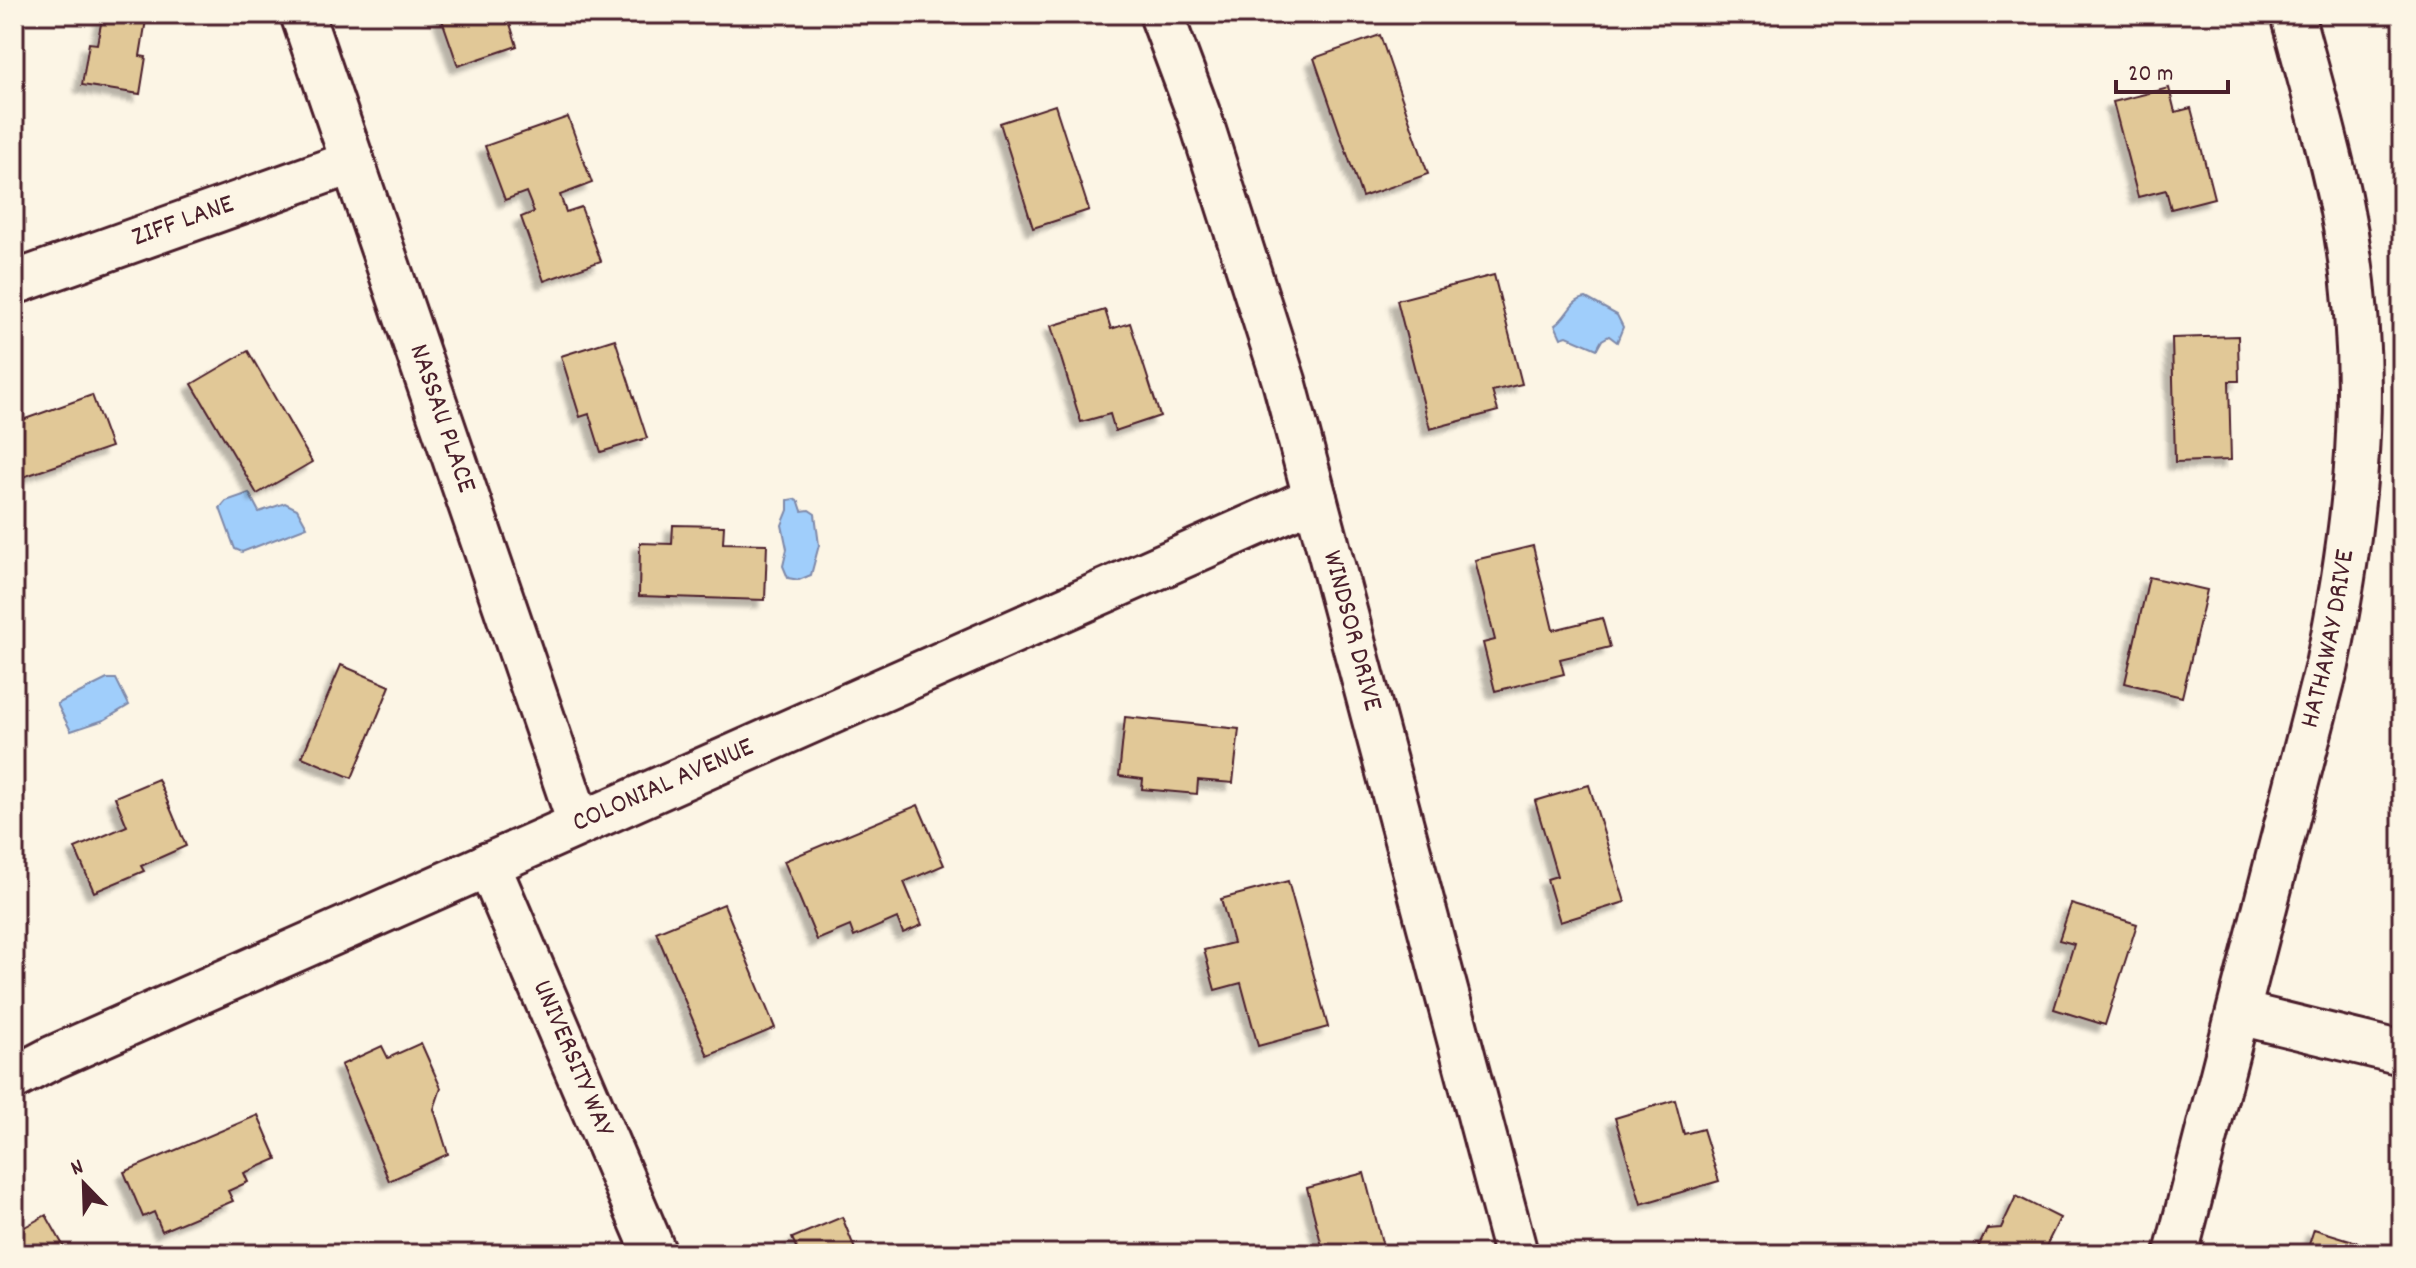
<svg xmlns="http://www.w3.org/2000/svg" width="2416" height="1268" font-family="Dekko,sans-serif">
<defs>
<filter id="shadow"><feDropShadow dx="-7" dy="7" stdDeviation="2" flood-color="#0004"/></filter>
</defs>
<rect width="100%" height="100%" fill="#fcf5e5"/>
<filter id="ink" filterUnits="userSpaceOnUse"><feTurbulence type="fractalNoise" baseFrequency=".0125" numOctaves="2"/><feDisplacementMap in="SourceGraphic" scale="16" xChannelSelector="R" yChannelSelector="G"/><feConvolveMatrix kernelMatrix="1 2 1 2 8 2 1 2 1" color-interpolation-filters="sRGB"/></filter>
<g filter="url(#ink)">
<g fill="#a0cefb" stroke="#7e88a8" stroke-width="2">
<path d="M1586 298 1617 315 1623 327 1617 342 1609 336 1602 340 1597 349 1567 336 1561 338 1555 325C1568 317 1570 300 1586 298Z"/>
<polygon points="249,493 259,512 285,503 297,509 307,527 242,552 235,549 220,508 226,501"/>
<polygon points="794,499 799,502 802,511 809,510 815,514 819,545 811,575 799,580 788,578 783,566 787,549 782,525 788,510 788,500"/>
<polygon points="107,679 116,679 129,705 104,720 71,731 57,704"/>
</g>
<g fill="#e1c897" stroke="#4a1f2b" stroke-width="2" filter="url(#shadow)">
<polygon points="103,14 147,14 140,56 146,57 140,94 82,85 89,43 97,44"/>
<polygon points="440,14 507,14 517,46 458,66"/>
<polygon points="1380,35 1428,174 1362,197 1314,58"/>
<polygon points="2169,88 2175,112 2191,108 2214,198 2171,209 2166,190 2138,197 2113,102"/>
<polygon points="1055,105 1089,210 1033,228 1000,123"/>
<polygon points="568,117 592,183 560,195 566,212 581,207 601,261 544,281 521,217 534,212 526,192 505,200 485,146"/>
<polygon points="1494,275 1522,384 1492,391 1498,411 1430,429 1397,300"/>
<polygon points="1105,310 1111,329 1130,323 1160,416 1115,431 1110,414 1081,422 1051,326"/>
<polygon points="2238,336 2239,381 2229,381 2231,460 2175,462 2172,338"/>
<polygon points="615,339 647,438 601,452 589,414 580,417 561,356"/>
<polygon points="248,351 312,462 257,494 192,384"/>
<polygon points="92,395 111,447 14,480 14,423"/>
<polygon points="673,525 724,526 723,543 767,544 765,600 639,596 640,543 672,544"/>
<polygon points="1533,546 1553,630 1602,618 1610,647 1560,659 1564,674 1495,691 1483,643 1495,640 1475,560"/>
<polygon points="2149,577 2207,590 2182,697 2125,683"/>
<polygon points="341,665 390,686 352,778 302,757"/>
<polygon points="1125,717 1239,729 1233,783 1198,780 1197,794 1142,789 1143,779 1119,776"/>
<polygon points="158,779 186,846 141,866 144,871 94,892 75,848 127,826 115,797"/>
<polygon points="1589,785 1625,902 1560,922 1547,879 1557,876 1535,801"/>
<polygon points="918,805 944,865 904,882 922,925 903,933 897,918 854,937 850,926 817,940 784,861"/>
<polygon points="1288,881 1328,1027 1258,1046 1241,983 1215,990 1204,950 1233,943 1221,899"/>
<polygon points="724,904 775,1028 708,1056 656,932"/>
<polygon points="2071,904 2137,924 2105,1025 2054,1009 2074,944 2059,940"/>
<polygon points="421,1043 441,1088 434,1109 448,1154 389,1181 341,1065 382,1046 388,1058"/>
<polygon points="1675,1100 1684,1134 1703,1129 1719,1181 1641,1204 1615,1118"/>
<polygon points="258,1115 277,1159 244,1173 248,1182 228,1191 233,1201 162,1231 154,1212 143,1217 124,1172"/>
<polygon points="1364,1173 1385,1254 1324,1254 1307,1188"/>
<polygon points="2016,1196 2060,1218 2042,1254 1975,1254 1987,1229 2001,1228"/>
<polygon points="46,1215 68,1254 14,1254 14,1233"/>
<polygon points="842,1217 857,1254 799,1254 792,1238"/>
<polygon points="2314,1229 2383,1250 2382,1254 2306,1254"/>
</g>
<g fill="none" stroke-linecap="round" stroke-linejoin="round">
<g stroke="#4a1f2b" stroke-width="48">
<g id="street">
<path id="s1" d="M302 14 579 823"/>
<path id="s2" d="M1161 14 1200 118 1284 381 1516 1254"/>
<path id="s3" d="M14 283 353 162"/>
<path id="s4" d="M488 864 655 1254"/>
<polyline points="2239,1013 2402,1053"/>
<path id="s5" d="M14 1078 52 1058 1315 498"/>
<path id="s6" d="M2176 1254 2327 665C2360 507 2373 356 2339 196 2326 135 2308 74 2292 14"/>
</g>
</g>
<use href="#street" stroke="#fcf5e5" stroke-width="42"/>
</g>
</g>
<g text-anchor="middle" dominant-baseline="central" stroke-width="6" stroke-linejoin="round" paint-order="stroke">
<g font-size="28" fill="#4a1f2b" stroke="#fcf5e5">
<text stroke="none"><textPath href="#s3" startOffset="180">ZIFF LANE</textPath></text>
<text stroke="none"><textPath href="#s1" startOffset="428">NASSAU PLACE</textPath></text>
<text stroke="none"><textPath href="#s2" startOffset="646">WINDSOR DRIVE</textPath></text>
<text stroke="none"><textPath href="#s6" startOffset="634">HATHAWAY DRIVE</textPath></text>
<text stroke="none"><textPath href="#s5" startOffset="712">COLONIAL AVENUE</textPath></text>
<text stroke="none"><textPath href="#s4" startOffset="212">UNIVERSITY WAY</textPath></text>
</g>
</g>
<rect width="2416" height="1268" fill="none" stroke="#fcf5e5" stroke-width="48"/>
<rect x="24" y="24" width="2368" height="1220" fill="none" stroke="#4a1f2b" stroke-width="3" filter="url(#ink)"/>
<g transform="translate(84 1184) rotate(337)" stroke="#fcf5e5" stroke-width="6" paint-order="stroke">
<path d="M0-6L14 30L0 20L-14 30Z" fill="#4a1f2b"/>
<text y="-12" font-size="22" font-weight="bold" text-anchor="middle" fill="#4a1f2b">N</text>
</g>
<path d="M2116 80v12h112v-12" fill="none" stroke="#4a1f2b" stroke-width="4"/>
<text x="2128" y="80" font-size="24" fill="#4a1f2b" stroke="#fcf5e5" stroke-width="6" paint-order="stroke">20 m</text>
</svg>
